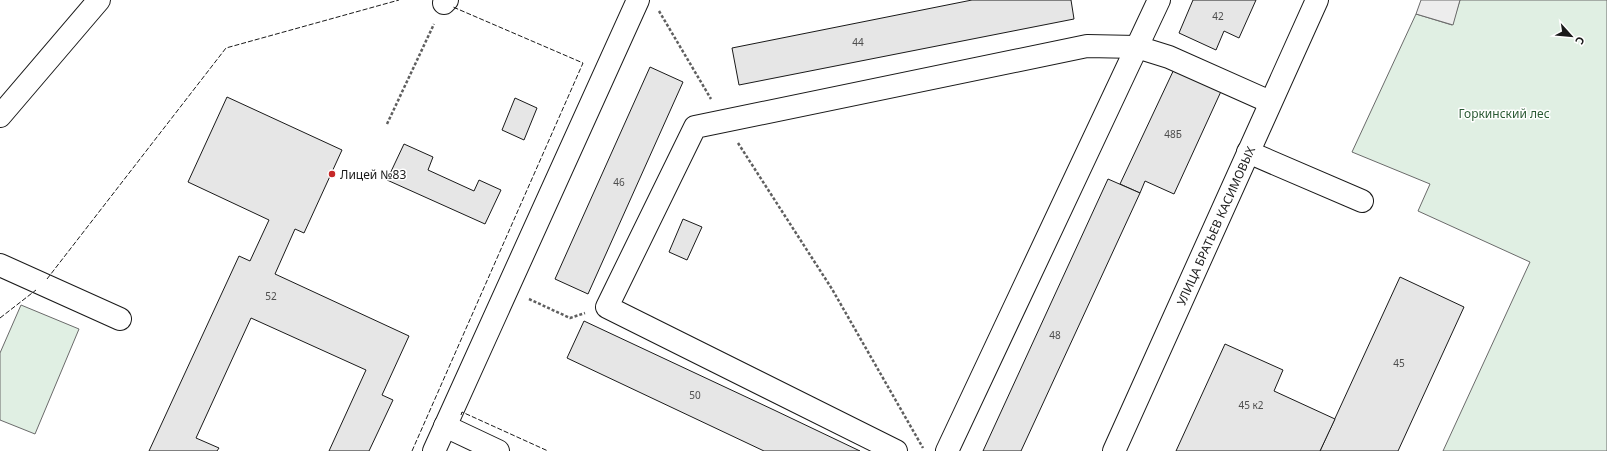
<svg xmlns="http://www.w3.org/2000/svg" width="1607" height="451" font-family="'Noto Sans',sans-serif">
<rect width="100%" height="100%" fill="#fff"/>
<g fill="#e0efe3" stroke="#6a6a6a">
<polygon points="1460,0 1607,0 1607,451 1443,451 1530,262 1418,211 1430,184 1352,152 1416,14 1452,25"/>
<polygon points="21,305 79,329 35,434 0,420 0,353"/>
</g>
<polygon fill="#ededed" stroke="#6a6a6a" points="1421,0 1460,0 1453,25 1416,14"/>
<g fill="#e6e6e6" stroke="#1a1a1a">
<polygon points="972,0 1071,0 1074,19 739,85 732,48"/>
<polygon points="1193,0 1256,0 1239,38 1224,31 1216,50 1179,33"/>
<polygon points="1176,65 1223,87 1174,194 1145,181 1140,193 1120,184"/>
<polygon points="650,67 683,82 588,294 555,279"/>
<polygon points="227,97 342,150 304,233 295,229 275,274 409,336 382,395 393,400 369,451 329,451 366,370 251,318 196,438 219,448 217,451 149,451 239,256 250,261 269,220 188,182"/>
<polygon points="515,98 537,108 524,140 502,130"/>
<polygon points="404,144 433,157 428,170 474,191 479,180 501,190 485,224 387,180"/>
<polygon points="1108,179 1140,193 1021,451 983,451"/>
<polygon points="683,219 702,227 687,260 669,252"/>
<polygon points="1400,277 1464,307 1398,451 1320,451"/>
<polygon points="584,321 774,410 860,451 764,451 567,358"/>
<polygon points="1225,344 1283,370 1274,391 1335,419 1320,451 1176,451"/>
</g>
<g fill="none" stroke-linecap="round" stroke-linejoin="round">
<g stroke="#1a1a1a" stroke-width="24">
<g id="minor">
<polyline points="444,3 447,0"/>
<polyline points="0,116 99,0"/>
<polyline points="1248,152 1362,201"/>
<polyline points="0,265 120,319"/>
<polyline points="445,426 498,451"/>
<polyline points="434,451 638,0"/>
<polyline points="896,451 607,307 695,127 1087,46 1137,47 1169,57 1270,102"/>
<polyline points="947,451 1159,0"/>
<path id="s1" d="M1114 451 1317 0"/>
</g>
</g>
<g stroke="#5f5f5f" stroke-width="2.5" stroke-dasharray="3 2" stroke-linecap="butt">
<polyline points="659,11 711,99"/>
<polyline points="387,124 434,24"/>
<polyline points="738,143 832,289 923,448"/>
<polyline points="529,299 570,318 585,313"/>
</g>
<use href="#minor" stroke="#fff" stroke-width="22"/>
<g stroke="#1a1a1a" stroke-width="1" stroke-dasharray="5 2" stroke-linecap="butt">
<polyline points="47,279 226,48 399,0"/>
<polyline points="0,318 36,290"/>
<polyline points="461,415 462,412 548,451"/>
<polyline points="412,451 583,63 453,7"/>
</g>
</g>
<circle fill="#c62828" stroke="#fff" stroke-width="1.5" cx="332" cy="174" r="4"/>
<g text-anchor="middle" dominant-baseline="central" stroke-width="3" stroke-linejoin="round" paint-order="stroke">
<g font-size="10" fill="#4d4d4d">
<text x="1218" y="16">42</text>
<text x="858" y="42">44</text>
<text x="1173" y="134">48Б</text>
<text x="619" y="182">46</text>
<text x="271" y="296">52</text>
<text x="1055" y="335">48</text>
<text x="1399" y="363">45</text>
<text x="695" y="395">50</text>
<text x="1251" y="405">45 к2</text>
</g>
<g font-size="12" fill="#2b5a34" stroke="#fff">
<text x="1504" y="113">Горкинский лес</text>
</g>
<g font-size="12" fill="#1a1a1a" stroke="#fff" text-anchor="start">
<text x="340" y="174">Лицей №83</text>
</g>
<g font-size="12" fill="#1a1a1a" stroke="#fff">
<text stroke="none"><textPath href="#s1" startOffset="247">УЛИЦА БРАТЬЕВ КАСИМОВЫХ</textPath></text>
</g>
</g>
<g transform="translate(1571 36) rotate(117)" stroke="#ffffff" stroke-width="3" paint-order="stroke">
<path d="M0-3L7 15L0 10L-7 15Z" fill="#1a1a1a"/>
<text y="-6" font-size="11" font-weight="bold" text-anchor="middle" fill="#1a1a1a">С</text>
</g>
</svg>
